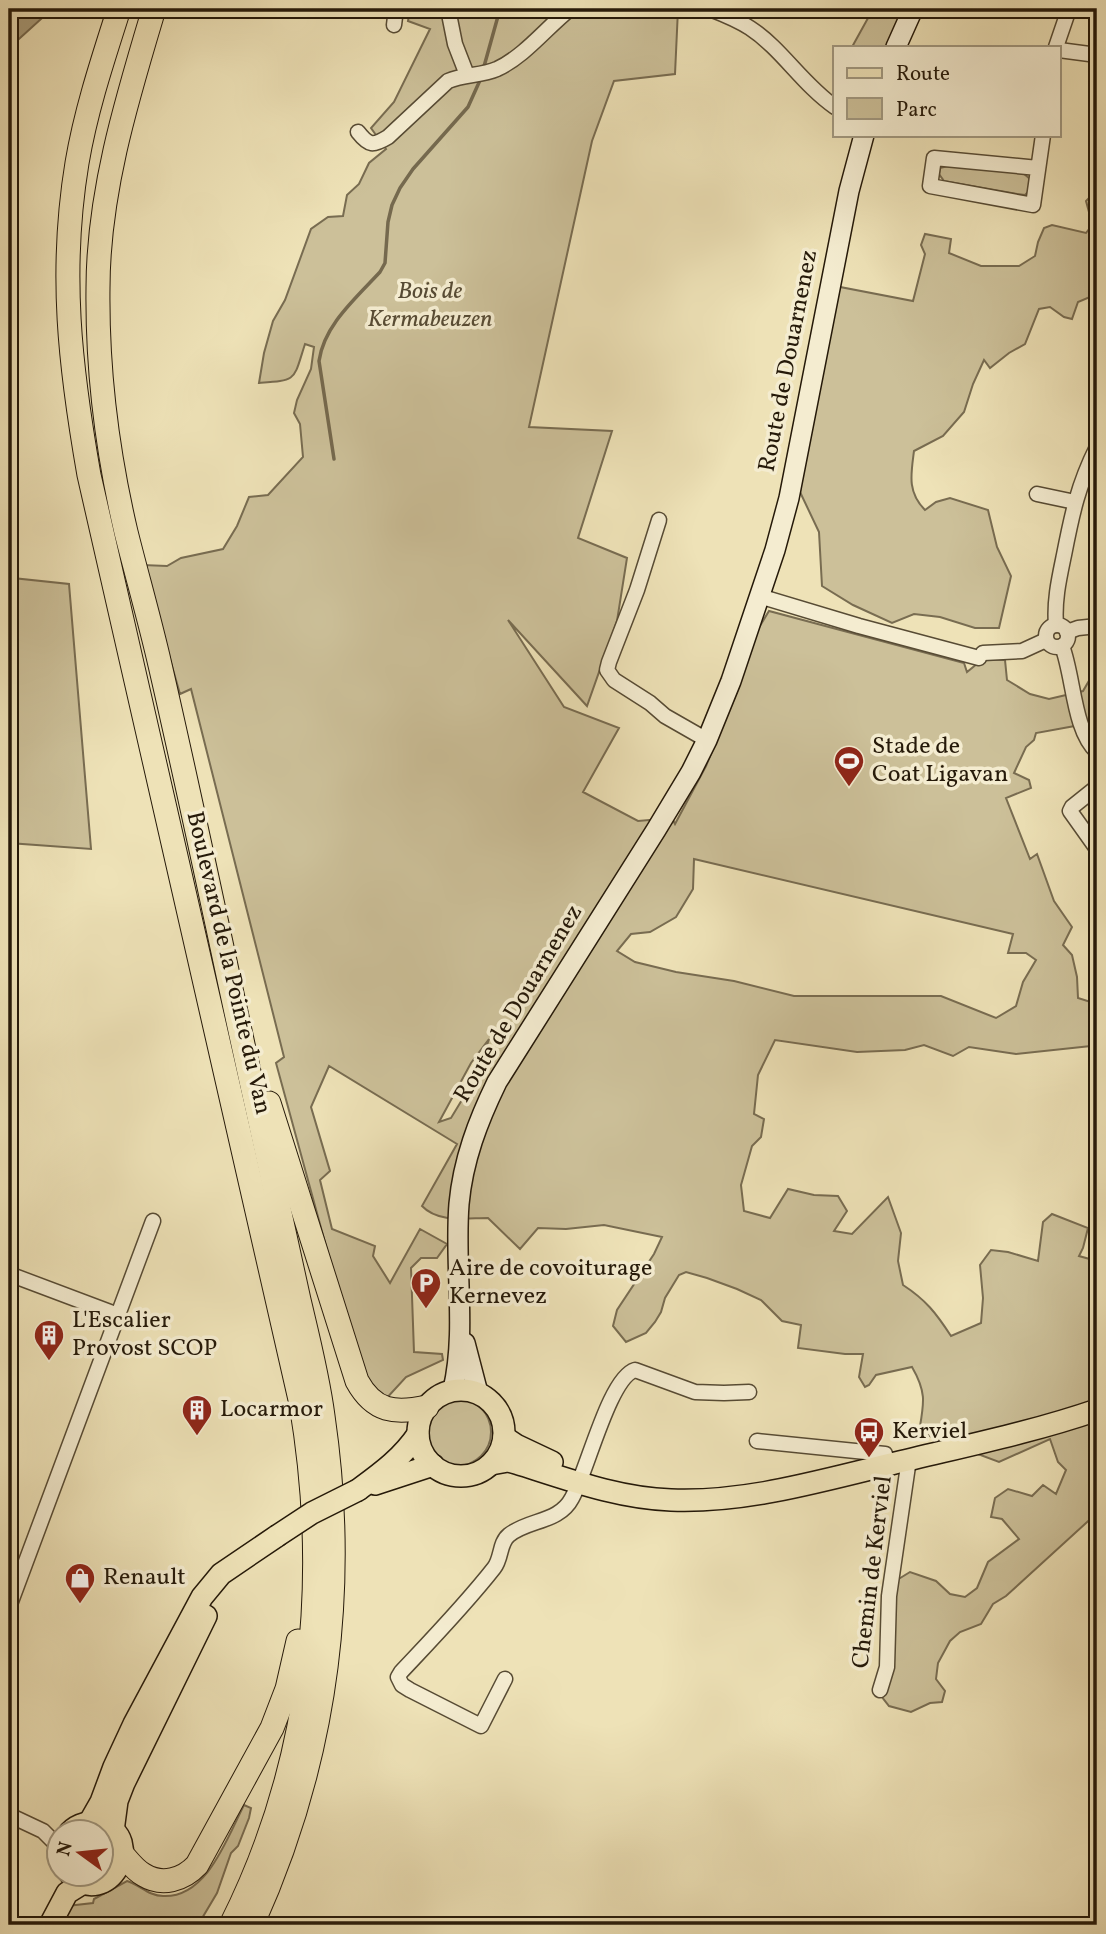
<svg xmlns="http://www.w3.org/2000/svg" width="1106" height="1934" font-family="Vollkorn,serif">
<rect width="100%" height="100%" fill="#eee2b7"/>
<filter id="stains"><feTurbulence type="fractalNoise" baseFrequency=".00286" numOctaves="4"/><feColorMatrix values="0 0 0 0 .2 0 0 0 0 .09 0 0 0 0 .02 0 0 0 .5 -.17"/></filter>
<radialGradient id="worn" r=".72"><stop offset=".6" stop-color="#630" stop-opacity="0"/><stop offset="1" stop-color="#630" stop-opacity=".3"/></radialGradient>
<g fill="#ccc099" stroke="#786c51" stroke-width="2" fill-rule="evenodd">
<path d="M410 9H678L675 74 614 81 592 141 529 427 612 431 578 538 627 558 617 621 587 706 508 620 564 707 619 728 583 792 638 821 672 818 675 824 706 766 738 689 752 639 769 611 964 663 967 672 983 659 1005 660 1007 680 1030 694 1049 699 1083 691 1097 667V729L1089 732 1086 724 1036 733 1034 740 1026 747 1014 773 1029 780 1031 788 1006 798 1030 859 1037 854 1054 901 1072 927 1063 945 1072 955 1077 977 1078 998 1097 1004V1043L1091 1046 1016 1054 969 1047 953 1056 924 1045 905 1050 857 1052 775 1040 758 1075 754 1114 764 1119 761 1137 752 1146 741 1185 744 1211 770 1218 788 1189 814 1195 838 1196 847 1211 834 1231 852 1234 888 1197 901 1233 898 1261 903 1285C926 1300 936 1313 951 1336L981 1323 983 1298 980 1265 991 1250 1008 1252 1038 1261 1043 1222 1052 1214 1088 1228 1083 1248 1079 1256 1097 1261V1513L1006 1596 993 1604 981 1624 960 1632 950 1641 938 1663 936 1679 945 1691 942 1702 930 1703 911 1712 889 1706 882 1697 891 1677 892 1632 897 1580 910 1572 936 1581 950 1594 965 1597 977 1588 988 1562 1019 1539 1002 1519 991 1517 995 1498 1008 1489 1032 1496 1043 1485 1056 1494 1066 1470 1058 1462 1050 1439 999 1462 919 1432C924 1403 927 1393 912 1367L876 1375 869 1385 865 1387 859 1377 863 1354H845L798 1348 801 1325 782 1321 761 1300 737 1289 707 1278 686 1272 679 1275 665 1298 661 1312 655 1322 646 1333 626 1342 613 1326 617 1310 654 1254 662 1237 604 1225 566 1229 538 1228 520 1249 488 1218C466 1218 438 1223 422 1206L457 1144 329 1066 311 1107 330 1171 320 1180 332 1229 375 1246 373 1256 390 1283 420 1229 447 1244 437 1258H421L411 1268 414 1352 442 1354 443 1360 406 1377 384 1401 371 1389 347 1323 276 1063 284 1057 191 689 180 694 143 565 167 566 181 558 223 549 237 526 249 497 268 495 303 457 300 424 294 413 297 400 311 369 314 347 305 344C293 381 298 380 259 383L264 353 273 321 285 300 311 229 328 217 343 216 347 195 359 184 369 163 386 149 371 128 394 102 430 29 408 21ZM694 859 1013 934 1008 953H1026L1036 960 1023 982 1016 1006 996 1018 941 996H794L734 981 676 972 635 962 617 951 631 934 650 932 676 917 693 889ZM489 1039 477 1075 451 1118 439 1122 471 1063Z"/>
<polygon points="873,9 904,9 887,47 852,47"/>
<polygon points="948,166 1023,173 1030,179 1029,191 1025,195 1017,194 944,181 939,174 940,168"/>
<path d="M1094 193H1097V280L1090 297 1078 302 1072 319 1064 317 1050 307 1039 309 1025 344 1009 353 990 368 984 360 973 384 964 412 943 436 914 451C911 474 907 492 925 510L936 502 950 498 988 510 997 547 1011 576 999 628H975L940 617 914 614 892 623 853 605 822 586 819 532 800 492 806 448 840 287 913 301 925 254 921 245 925 234 951 239 949 253 981 266H1019L1035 256 1038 242 1044 228 1052 225 1086 233 1096 220 1089 212 1086 201Z"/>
<polygon points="9,552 13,578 69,584 91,849 9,843"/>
<circle cx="457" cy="1432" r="34"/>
<path d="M244 1805 251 1808 249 1818 238 1846 231 1853 217 1893 198 1925H122L114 1919 108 1925H54L67 1906 93 1903 94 1899 127 1881C140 1885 149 1896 163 1896 207 1898 227 1838 244 1805Z"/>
</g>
<polygon fill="#aa9e7c" stroke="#75694e" stroke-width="2" points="18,9 52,9 9,48 9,17"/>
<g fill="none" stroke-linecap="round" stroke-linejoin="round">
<g stroke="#75694e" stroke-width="3.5">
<polyline points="483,70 500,9"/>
<path d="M334 459 319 361C324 325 356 298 380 272L385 263 388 222 392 205 400 188 413 169 468 107 481 78"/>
</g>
<g stroke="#574b34" stroke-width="17">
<g id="minor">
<polyline points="448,9 455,44 467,75"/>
<path d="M710 9C723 14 738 20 750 28 782 49 802 84 835 107"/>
<polyline points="394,25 396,9"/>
<polyline points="1056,47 1069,9"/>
<polyline points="1059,50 1097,55"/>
<path d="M358 132C369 146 373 146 388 137L448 81C464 74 481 76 497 69 525 56 546 28 570 9"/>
<polyline points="1038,168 934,158 930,186 1033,205 1043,135"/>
<polyline points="1037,494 1075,502"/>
<polyline points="659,520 637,590 609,662 607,670 614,680 650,703 665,716 707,740"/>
<polyline points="759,596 859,626 979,658"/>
<circle cx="1057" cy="636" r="11"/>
<path d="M1056 625C1054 601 1059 579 1064 555 1072 514 1078 485 1097 447"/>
<polyline points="1067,632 1078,628 1097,626"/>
<path d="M1062 646C1074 677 1073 730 1097 752"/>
<polyline points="983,653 1022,651 1046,640"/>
<polyline points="1097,787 1072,807 1070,811 1097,849"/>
<polyline points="9,1274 118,1315"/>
<polyline points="757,1441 885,1454 888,1465"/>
<polyline points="9,1607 153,1221"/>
<path d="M505 1679 481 1726 410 1690 402 1685 398 1677 401 1672C433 1638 465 1605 494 1568 502 1558 499 1543 509 1535 529 1519 559 1523 572 1498 587 1472 609 1378 635 1370L695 1392 724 1393 749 1392"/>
<polyline points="880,1690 887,1667 889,1596 909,1459"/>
<polyline points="9,1815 43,1831 60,1848"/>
</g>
</g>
<g stroke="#251909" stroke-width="22">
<g id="secondary">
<polyline points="896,47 913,9"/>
<polyline points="465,1343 478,1393"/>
<path d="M453 1390C467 1329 454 1266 459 1204 463 1160 478 1121 497 1082L656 830 691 772 707 740 731 681 775 550 789 498 849 191 864 135"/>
</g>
</g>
<g stroke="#251909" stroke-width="24">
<g id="primary">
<circle cx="461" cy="1433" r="43"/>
<polyline points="504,1437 516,1445 552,1462"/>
<path d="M491 1464 508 1461 516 1463C567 1479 617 1498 671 1500 746 1503 819 1481 891 1464 960 1447 1030 1433 1097 1410"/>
<polyline points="375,1484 433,1465"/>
<path d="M358 1490C381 1473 402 1458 418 1434"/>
<polyline points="89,1823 101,1802 114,1767 134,1724 202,1597 221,1574 277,1536"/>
<polyline points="113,1831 117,1801 124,1783 206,1616"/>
<path d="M70 1832C78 1824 89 1821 100 1824 149 1837 107 1912 70 1874"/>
<polyline points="50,1925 67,1893 83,1883"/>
</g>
</g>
<g stroke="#251909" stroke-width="25">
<g id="trunk">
<path d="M119 9C103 59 86 110 77 163 59 272 70 367 89 475L301 1404C331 1582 313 1762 231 1925"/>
<path d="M154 9C127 99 98 193 98 288 97 370 107 451 126 532 137 576 150 621 160 665 194 812 224 960 257 1108 271 1172 285 1236 299 1300 308 1338 318 1377 323 1416 349 1594 326 1762 252 1925"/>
<path d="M269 1103 357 1381C374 1412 395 1414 427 1407"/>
<path d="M123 1855C129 1862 136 1871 144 1875 162 1886 183 1880 197 1865L272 1728 287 1689 298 1641"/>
</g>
</g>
<use href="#minor" stroke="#f4ecd0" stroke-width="14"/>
<use href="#secondary" stroke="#f4ecd0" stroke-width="19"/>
<use href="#primary" stroke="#eee2b7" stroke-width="21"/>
<use href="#trunk" stroke="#eee2b7" stroke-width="23"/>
<g stroke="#251909" stroke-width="24" stroke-linecap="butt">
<polyline id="primary-bridge" points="277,1536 312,1513 358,1490"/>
</g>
<use href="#primary-bridge" stroke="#eee2b7" stroke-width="21"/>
</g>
<defs>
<g id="stadium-pin" transform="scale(1.575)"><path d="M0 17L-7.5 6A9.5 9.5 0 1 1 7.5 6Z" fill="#8f2418" stroke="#f4ecd0"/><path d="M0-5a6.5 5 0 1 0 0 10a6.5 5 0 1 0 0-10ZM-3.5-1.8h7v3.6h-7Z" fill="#fff"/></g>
<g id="parking-pin" transform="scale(1.575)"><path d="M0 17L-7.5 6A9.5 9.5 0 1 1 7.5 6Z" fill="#8f2418" stroke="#f4ecd0"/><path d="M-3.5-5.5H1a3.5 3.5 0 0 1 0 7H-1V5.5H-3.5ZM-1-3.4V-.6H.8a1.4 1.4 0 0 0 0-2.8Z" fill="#fff"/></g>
<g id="building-pin" transform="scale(1.575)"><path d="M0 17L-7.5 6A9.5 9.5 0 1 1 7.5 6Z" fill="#8f2418" stroke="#f4ecd0"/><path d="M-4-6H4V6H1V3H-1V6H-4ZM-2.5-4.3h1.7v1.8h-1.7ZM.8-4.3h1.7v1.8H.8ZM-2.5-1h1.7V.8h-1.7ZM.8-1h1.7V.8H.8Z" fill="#fff"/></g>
<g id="bus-pin" transform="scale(1.575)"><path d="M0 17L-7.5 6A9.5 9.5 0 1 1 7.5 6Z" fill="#8f2418" stroke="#f4ecd0"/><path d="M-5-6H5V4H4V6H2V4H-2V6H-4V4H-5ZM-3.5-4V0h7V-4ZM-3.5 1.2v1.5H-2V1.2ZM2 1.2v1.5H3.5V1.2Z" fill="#fff"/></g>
<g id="shop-pin" transform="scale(1.575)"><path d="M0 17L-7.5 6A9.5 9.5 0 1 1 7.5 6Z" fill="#8f2418" stroke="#f4ecd0"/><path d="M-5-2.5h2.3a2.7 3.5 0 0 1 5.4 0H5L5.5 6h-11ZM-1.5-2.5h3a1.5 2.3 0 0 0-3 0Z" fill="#fff"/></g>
</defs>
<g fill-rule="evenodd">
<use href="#stadium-pin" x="849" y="761"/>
<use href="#parking-pin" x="426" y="1283"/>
<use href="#building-pin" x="49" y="1335"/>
<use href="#building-pin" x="197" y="1410"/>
<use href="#bus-pin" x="869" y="1432"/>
<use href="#shop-pin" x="80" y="1578"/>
</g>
<g text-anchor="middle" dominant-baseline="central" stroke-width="7" stroke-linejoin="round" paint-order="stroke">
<g font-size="24" font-style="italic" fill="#574b34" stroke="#f4ecd0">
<text x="430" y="292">Bois de<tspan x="430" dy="28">Kermabeuzen</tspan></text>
</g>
<g font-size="24" fill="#251909" stroke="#f4ecd0">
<text transform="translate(789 361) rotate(-79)">Route de Douarnenez</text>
<text transform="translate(228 963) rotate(77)">Boulevard de la Pointe du Van</text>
<text transform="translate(519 1004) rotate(-59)">Route de Douarnenez</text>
<text transform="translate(873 1572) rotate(-83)">Chemin de Kerviel</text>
</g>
<g font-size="24" fill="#251909" stroke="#f4ecd0" text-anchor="start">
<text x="872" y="747">Stade de<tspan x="872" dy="28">Coat Ligavan</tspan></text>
<text x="449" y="1269">Aire de covoiturage<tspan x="449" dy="28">Kernevez</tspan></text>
<text x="72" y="1321">L'Escalier<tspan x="72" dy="28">Provost SCOP</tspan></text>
<text x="220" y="1410">Locarmor</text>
<text x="892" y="1432">Kerviel</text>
<text x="103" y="1578">Renault</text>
</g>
</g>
<rect width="1106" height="1934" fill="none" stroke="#eee2b7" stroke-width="35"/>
<rect x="10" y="10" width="1085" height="1913" fill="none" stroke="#251909" stroke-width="3.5"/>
<rect x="18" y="18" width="1071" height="1899" fill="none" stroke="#251909" stroke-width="2"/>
<rect x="833" y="46" width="228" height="91" fill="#f4ecd0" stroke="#a19880" stroke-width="2"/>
<rect x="847" y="68" width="35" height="10" fill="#eee2b7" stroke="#a19880" stroke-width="2"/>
<text x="896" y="80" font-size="21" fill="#251909">Route</text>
<rect x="847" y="98" width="35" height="21" fill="#ccc099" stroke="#a19880" stroke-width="2"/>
<text x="896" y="116" font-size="21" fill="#251909">Parc</text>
<g transform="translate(80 1853) rotate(285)"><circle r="33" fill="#f4ecd0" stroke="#a19880" stroke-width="2"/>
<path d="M0-5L12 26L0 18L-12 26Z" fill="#8f2418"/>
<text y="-10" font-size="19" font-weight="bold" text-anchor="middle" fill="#251909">N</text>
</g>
<rect width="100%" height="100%" filter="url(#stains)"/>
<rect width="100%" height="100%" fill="url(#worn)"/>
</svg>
